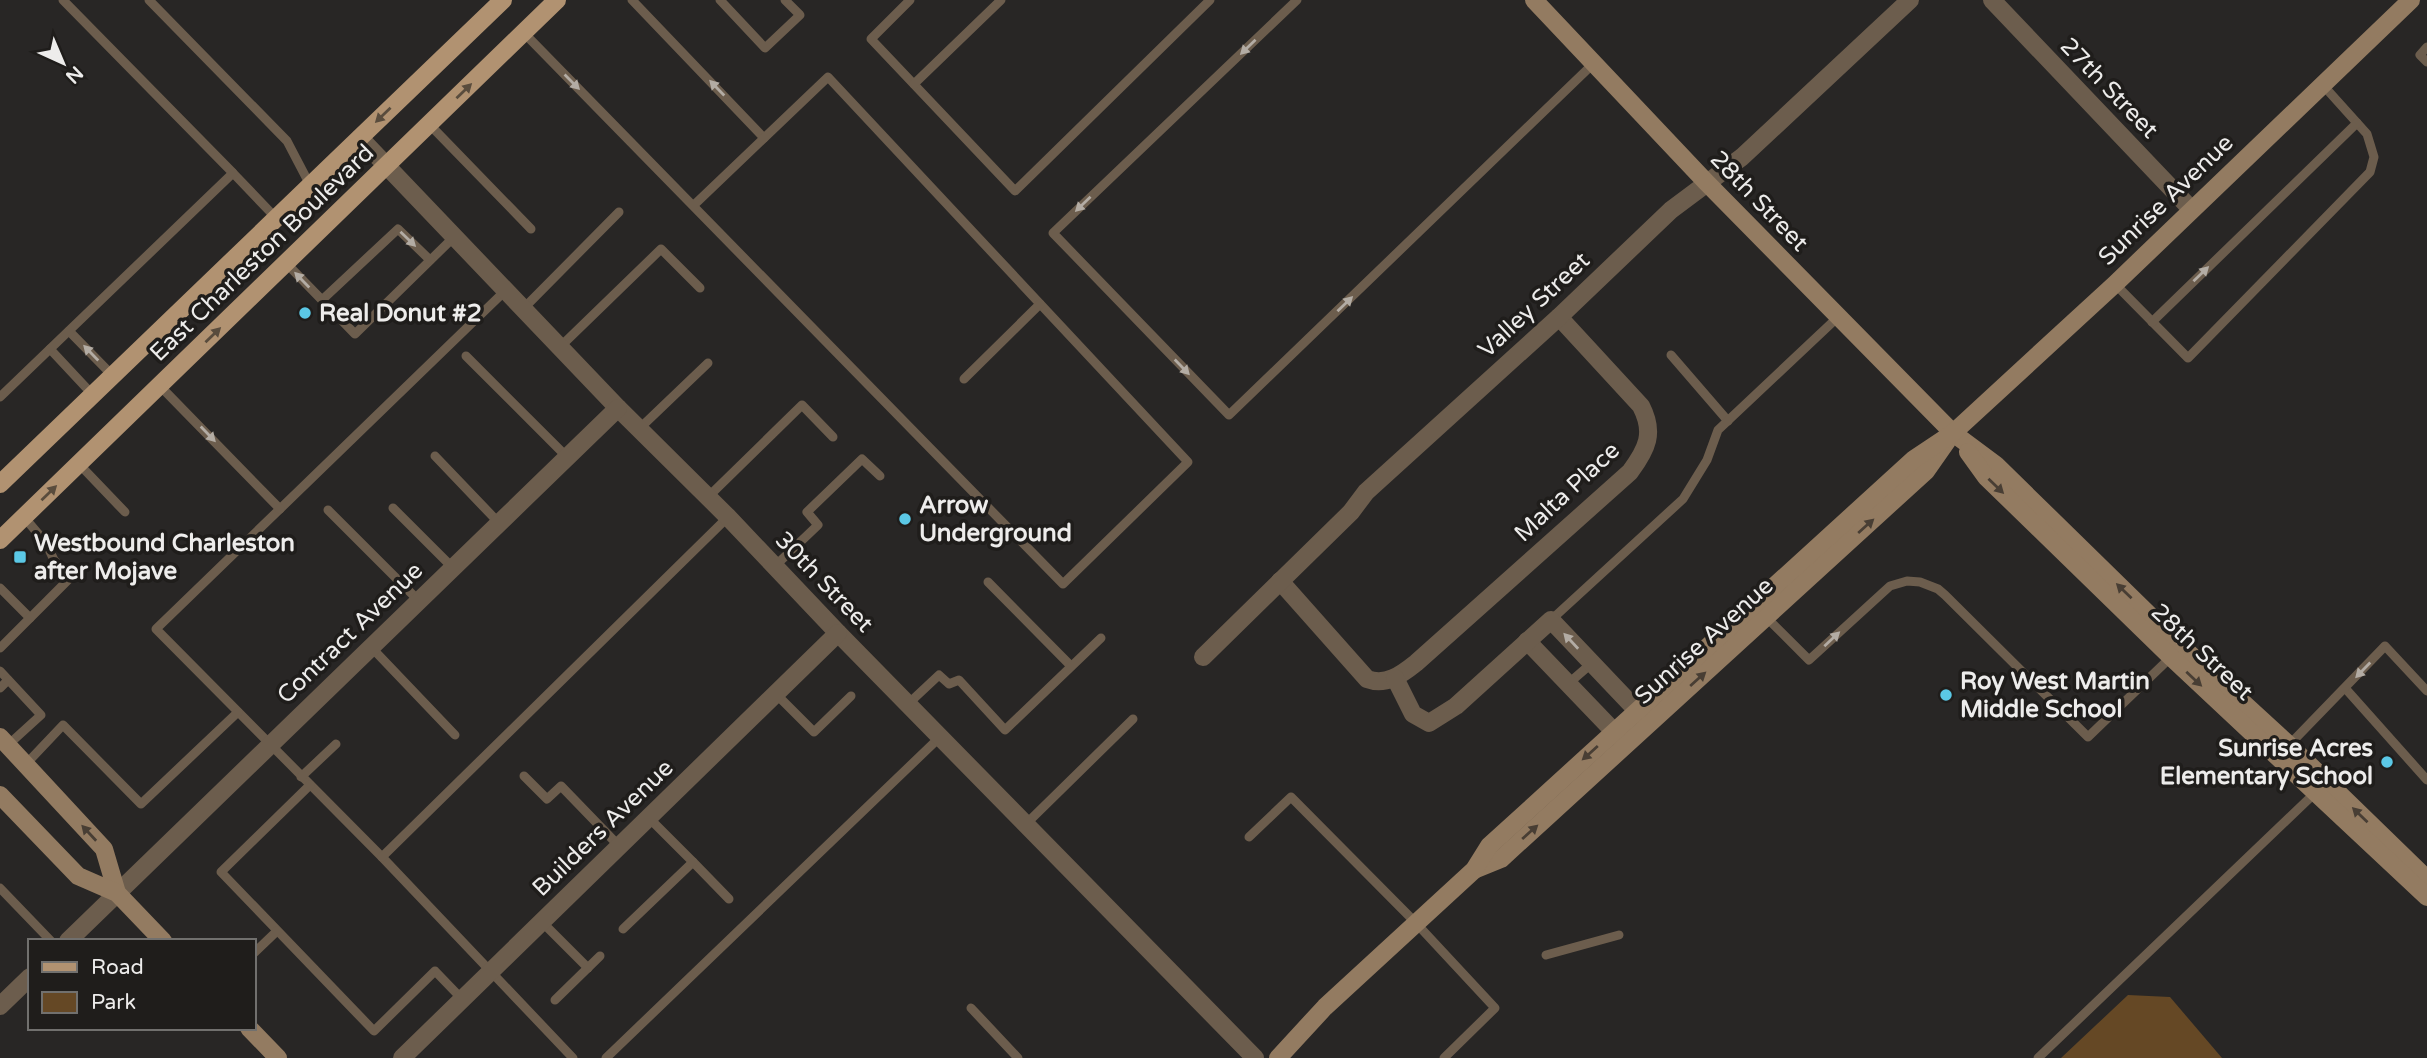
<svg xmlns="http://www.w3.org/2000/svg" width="2427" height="1058" font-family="'Varela Round',sans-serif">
<rect width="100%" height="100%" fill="#282625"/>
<polygon fill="#654825" points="2128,995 2170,997 2222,1058 2061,1058"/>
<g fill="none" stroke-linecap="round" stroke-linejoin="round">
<g stroke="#6c5d4d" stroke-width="9">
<polyline points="149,0 287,141 310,185"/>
<polyline points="632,0 764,138"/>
<polyline points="720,0 765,48 800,15 785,0"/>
<polyline points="910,0 871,39 1015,191 1210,0"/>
<polyline points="1297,0 1053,233 1229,415 1594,63"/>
<polyline points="524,33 1063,584 1188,462 828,77 694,205"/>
<polyline points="2427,47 2420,55 2427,62"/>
<polyline points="914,84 1001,0"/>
<polyline points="430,125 531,229"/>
<polyline points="233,173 276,218"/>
<polyline points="287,264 355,334 454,237"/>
<polyline points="2115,284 2188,358 2370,172 2374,157 2367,134 2322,84"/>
<polyline points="506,290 156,629 382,857 573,1058"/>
<polyline points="322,300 398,229 430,260"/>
<polyline points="523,309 619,212"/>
<polyline points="2152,322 2357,123"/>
<polyline points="69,331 113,376"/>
<polyline points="560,347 661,249 700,288"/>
<polyline points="50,349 92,394"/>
<polyline points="1671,355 1728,421"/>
<polyline points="466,356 567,457"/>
<polyline points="964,379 1040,304"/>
<polyline points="160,386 280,509"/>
<polyline points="0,397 233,173 63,0"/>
<polyline points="639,429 708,363"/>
<polyline points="435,456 499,523"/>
<polyline points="79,464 125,512"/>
<polyline points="708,497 802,405 833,437"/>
<polyline points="393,508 453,568"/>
<polyline points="328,510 419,601"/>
<polyline points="775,566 818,525 807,512 862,459 880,476"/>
<polyline points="988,582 1071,666"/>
<polyline points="0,588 30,618"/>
<polyline points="1766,617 1809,660 1890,586 1907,581 1920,582 1938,589 1945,595 2088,737 2171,657"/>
<polyline points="1551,620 1683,499 1707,460 1718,430 1838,317"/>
<polyline points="371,647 455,735"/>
<polyline points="0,648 71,577 54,560 46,543 24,517"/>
<polyline points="0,671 41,715 8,745"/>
<polyline points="1569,683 1592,663"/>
<polyline points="0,688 8,680"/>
<polyline points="2345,688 2427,780"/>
<polyline points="776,694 814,732 851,696"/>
<polyline points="908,704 939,675 949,684 959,680 1005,730 1101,638"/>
<polyline points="2289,745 2385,646 2427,691"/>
<polyline points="26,764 63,725 141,804 238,712"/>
<polyline points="524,776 547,799 561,786 619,846"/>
<polyline points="301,777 336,744"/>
<polyline points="310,785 221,872 374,1031 435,971 462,999"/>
<polyline points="1026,824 1133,719"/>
<polyline points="1249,837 1291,797 1415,922 1495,1008 1444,1058"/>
<polyline points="382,857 728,517"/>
<polyline points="693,862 729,899"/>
<polyline points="0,888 51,941"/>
<polyline points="542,922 588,968"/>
<polyline points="623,929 693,862 649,818"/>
<polyline points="254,953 277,931"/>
<polyline points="1546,955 1619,935"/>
<polyline points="555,1000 600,956"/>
<polyline points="971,1008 1018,1058"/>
<polyline points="606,1058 940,737"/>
<polyline points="2038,1058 2316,792"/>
</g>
<g stroke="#6c5d4d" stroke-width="18">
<polyline points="1992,0 2191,209"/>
<polyline points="360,138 618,408 728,517 838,633 1255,1058"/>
<path d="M1280 581 1367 679C1386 686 1401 675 1416 663L1630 472C1647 449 1655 433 1641 406L1559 317"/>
<polyline points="1527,641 1624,742"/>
<polyline points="1203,657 1351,512 1366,492 1559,317 1671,210 1742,157 1910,0"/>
<polyline points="1395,678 1413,714 1429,723 1456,706 1551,620 1646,720"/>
<polyline points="68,941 618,408"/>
<polyline points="0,1006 30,977"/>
<polyline points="402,1058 838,633"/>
</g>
<g stroke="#937b61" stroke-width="18">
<polyline points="1534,0 1706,182 1953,433 1996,465 2181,646 2289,745 2427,879"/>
<polyline points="1968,452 1986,477 2171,657 2427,897"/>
<polyline points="0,737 104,849 117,893"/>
<polyline points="0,795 78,876 117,893 163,941"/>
<polyline points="1474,870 1501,859 1926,471 1947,441"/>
<polyline points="249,1028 278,1058"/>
<polyline points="1278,1058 1325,1007 1474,870 1489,846 1914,459 1953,433 2115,284 2411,0"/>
</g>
<g stroke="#b19271" stroke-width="18">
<polyline points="0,484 503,0"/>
<polyline points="0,540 557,0"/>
</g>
</g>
<defs><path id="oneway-solid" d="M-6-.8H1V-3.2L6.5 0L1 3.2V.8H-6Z" transform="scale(1.75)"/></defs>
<g fill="#b3aca4">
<use href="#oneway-solid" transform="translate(1248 47) rotate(136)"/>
<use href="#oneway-solid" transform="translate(572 82) rotate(45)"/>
<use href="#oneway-solid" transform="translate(717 88) rotate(-134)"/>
<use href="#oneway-solid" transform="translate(1083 204) rotate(136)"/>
<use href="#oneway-solid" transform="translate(408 239) rotate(44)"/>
<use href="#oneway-solid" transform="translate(2201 274) rotate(-44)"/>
<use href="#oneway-solid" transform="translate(302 280) rotate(-134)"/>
<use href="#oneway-solid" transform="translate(1345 304) rotate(-44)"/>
<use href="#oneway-solid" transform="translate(91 353) rotate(-134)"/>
<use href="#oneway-solid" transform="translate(1182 367) rotate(46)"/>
<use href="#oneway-solid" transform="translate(208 434) rotate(46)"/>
<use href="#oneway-solid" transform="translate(1832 639) rotate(-43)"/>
<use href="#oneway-solid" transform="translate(1571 641) rotate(-133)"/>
<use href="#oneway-solid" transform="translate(2363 670) rotate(134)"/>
</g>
<g fill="#594c3d">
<use href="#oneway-solid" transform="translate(464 91) rotate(-44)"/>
<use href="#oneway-solid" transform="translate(383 115) rotate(136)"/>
<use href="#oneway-solid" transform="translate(213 335) rotate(-44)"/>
<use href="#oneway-solid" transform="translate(49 493) rotate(-44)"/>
</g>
<g fill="#483e34">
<use href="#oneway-solid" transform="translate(1996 486) rotate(44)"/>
<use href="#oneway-solid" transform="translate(1866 526) rotate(-42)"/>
<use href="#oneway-solid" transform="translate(2124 591) rotate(-136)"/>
<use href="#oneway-solid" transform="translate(1698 679) rotate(-42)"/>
<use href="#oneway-solid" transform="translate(2194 679) rotate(43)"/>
<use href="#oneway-solid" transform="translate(1590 753) rotate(138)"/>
<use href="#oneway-solid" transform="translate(2360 815) rotate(-136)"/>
<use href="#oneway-solid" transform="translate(1530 832) rotate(-42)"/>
<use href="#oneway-solid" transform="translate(89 833) rotate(-133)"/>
</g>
<g fill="#5bc8e6" stroke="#1f1d1b" stroke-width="2.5">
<circle cx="305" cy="313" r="7"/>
<circle cx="905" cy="519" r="7"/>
<rect x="13" y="550" width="14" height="14" rx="3.5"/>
<circle cx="1946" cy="695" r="7"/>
<circle cx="2387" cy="762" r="7"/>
</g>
<g text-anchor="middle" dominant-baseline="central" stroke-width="7" stroke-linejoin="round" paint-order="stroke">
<g font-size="24" fill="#edeceb" stroke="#1f1d1b">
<text transform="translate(2109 88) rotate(46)">27th Street</text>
<text transform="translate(2166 200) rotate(-44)">Sunrise Avenue</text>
<text transform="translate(1759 201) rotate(46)">28th Street</text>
<text transform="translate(262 253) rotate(-44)">East Charleston Boulevard</text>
<text transform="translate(1534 305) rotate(-43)">Valley Street</text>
<text transform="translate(1567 492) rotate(-43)">Malta Place</text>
<text transform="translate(824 582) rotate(46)">30th Street</text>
<text transform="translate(350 633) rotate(-44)">Contract Avenue</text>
<text transform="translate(1704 641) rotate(-42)">Sunrise Avenue</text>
<text transform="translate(2202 652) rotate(43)">28th Street</text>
<text transform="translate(603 828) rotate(-44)">Builders Avenue</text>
</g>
<g font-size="24" font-weight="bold" fill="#edeceb" stroke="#1f1d1b" text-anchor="start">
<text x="319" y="313">Real Donut #2</text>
<text x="919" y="505">Arrow<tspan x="919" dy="28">Underground</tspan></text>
<text x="34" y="543">Westbound Charleston<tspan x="34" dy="28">after Mojave</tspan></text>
<text x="1960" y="681">Roy West Martin<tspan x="1960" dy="28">Middle School</tspan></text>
<text x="2373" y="748" text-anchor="end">Sunrise Acres<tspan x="2373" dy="28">Elementary School</tspan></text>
</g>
</g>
<rect x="28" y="939" width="228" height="91" fill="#1f1d1b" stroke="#71706e" stroke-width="2"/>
<rect x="42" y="962" width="35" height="10" fill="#b19271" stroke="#71706e" stroke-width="2"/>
<text x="91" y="974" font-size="21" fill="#edeceb">Road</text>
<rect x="42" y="992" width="35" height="21" fill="#654825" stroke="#71706e" stroke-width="2"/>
<text x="91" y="1009" font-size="21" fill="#edeceb">Park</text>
<g transform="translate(63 63) rotate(136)" stroke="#1f1d1b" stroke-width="5" paint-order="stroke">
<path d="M0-5L12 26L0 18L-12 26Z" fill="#edeceb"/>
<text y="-10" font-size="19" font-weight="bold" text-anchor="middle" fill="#edeceb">N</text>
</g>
</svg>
